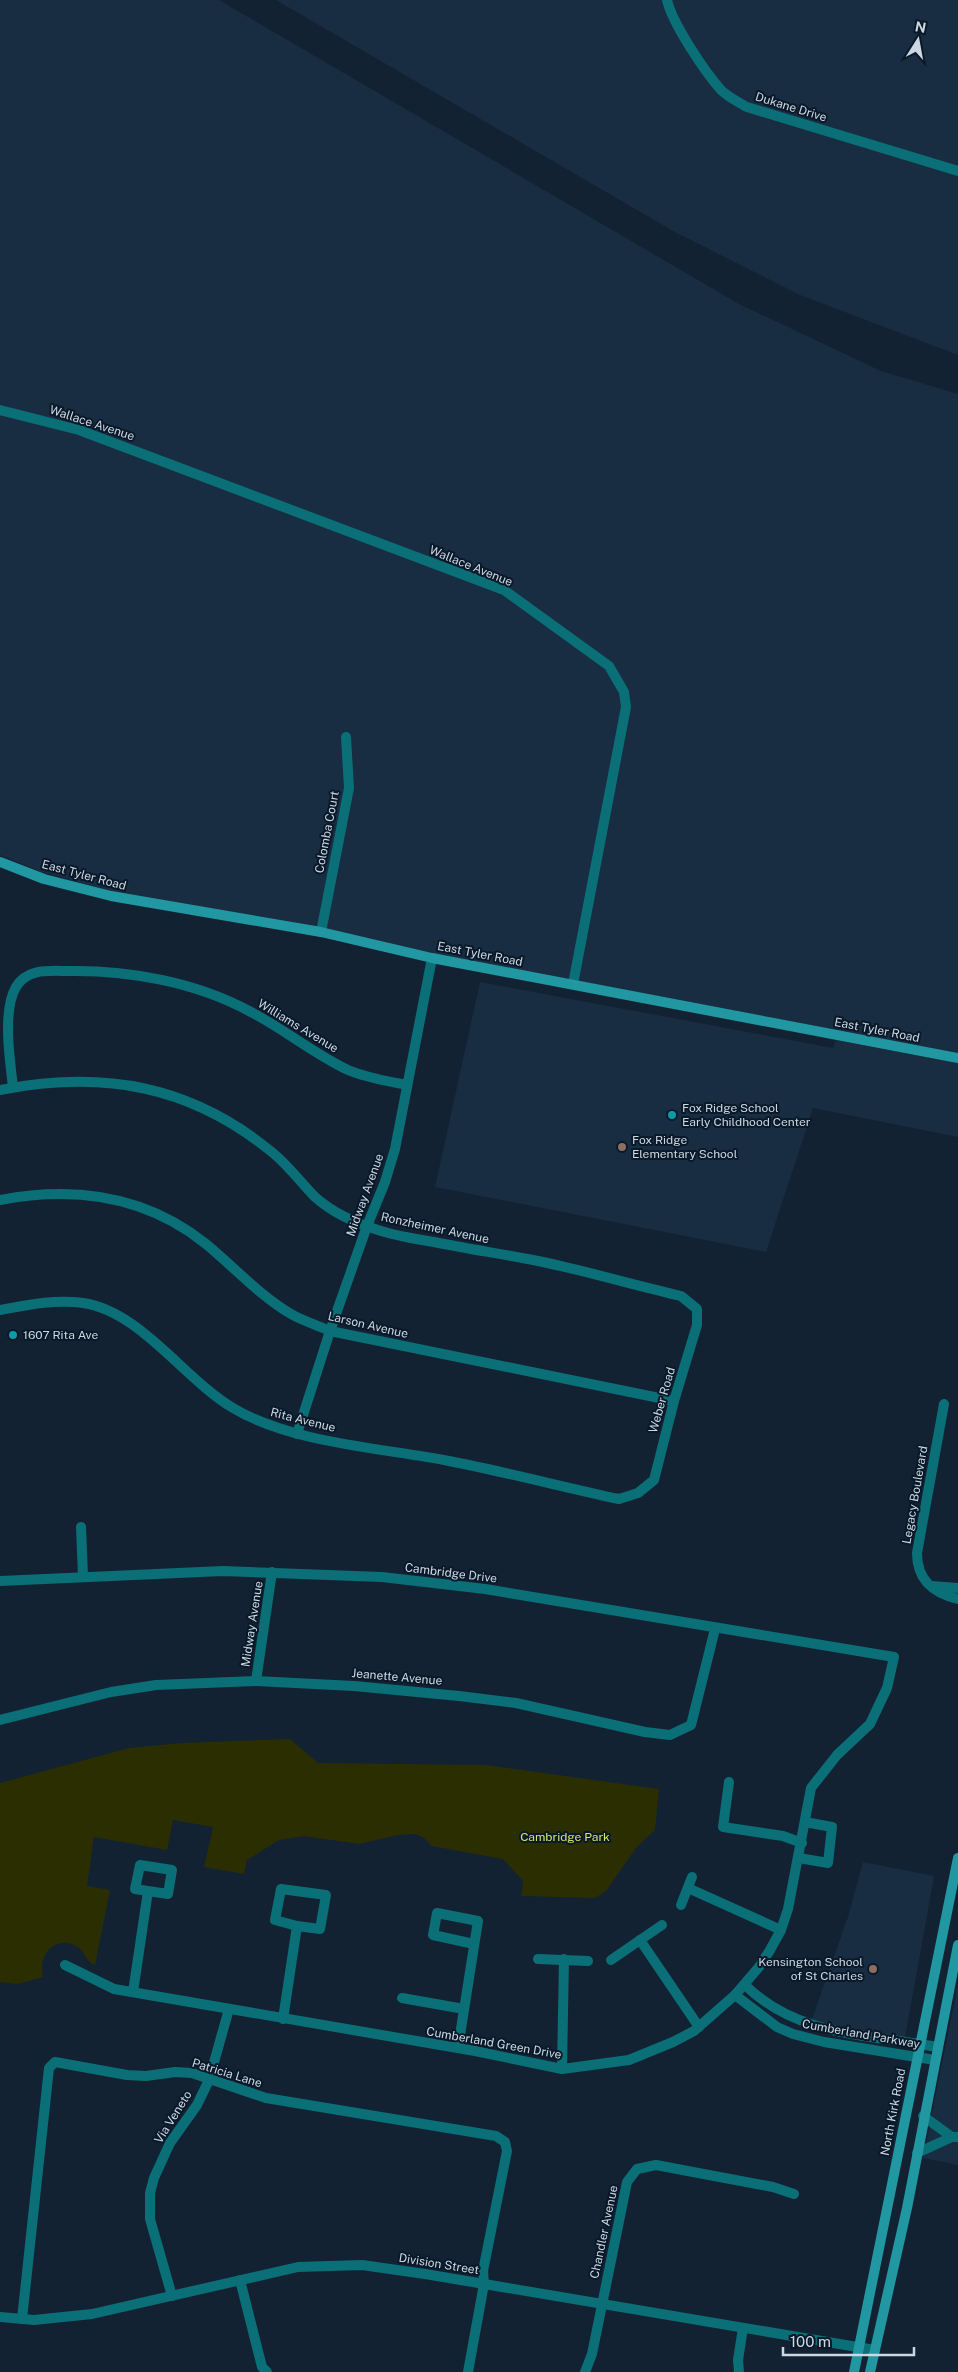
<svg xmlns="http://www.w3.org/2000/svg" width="958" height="2372" font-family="'Public Sans',sans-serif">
<rect width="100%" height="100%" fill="#122233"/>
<g fill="#182c42">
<polygon points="0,0 219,0 739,304 881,371 958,394 958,1053 116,893 39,871 0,855"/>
<polygon points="276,0 958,0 958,355 800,295 673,231"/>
<polygon points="480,982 833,1048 836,1040 958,1063 958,1137 813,1108 766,1252 435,1187"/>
<polygon points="863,1862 934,1876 905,2038 811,2022 848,1917"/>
<polygon points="958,1984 958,2165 923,2158"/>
</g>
<path fill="#2b2e00" d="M290 1739 318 1763 486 1765 659 1789 655 1830 636 1848 606 1891 595 1898 521 1896 523 1881 503 1859 432 1846 424 1838 415 1834 398 1835 359 1844 304 1836 279 1840 247 1860 244 1874 204 1867 213 1827 173 1820 167 1850 94 1837 87 1886 110 1890 95 1965C86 1962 86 1954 79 1948 67 1938 49 1943 44 1958 41 1964 42 1971 43 1977L18 1984 0 1982V1783L129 1748 182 1743Z"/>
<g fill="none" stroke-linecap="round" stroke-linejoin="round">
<g stroke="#0a6f76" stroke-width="10">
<path d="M667 0C672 23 705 72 721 90 728 97 738 102 747 107L958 171"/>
<polyline points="0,410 79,430 504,590 609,666 624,692 626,707 573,984"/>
<polyline points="321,932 349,788 346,737"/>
<path d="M13 1087C10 1060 2 1011 16 987 27 968 49 971 68 971 129 970 196 982 251 1012 284 1029 314 1054 348 1070 367 1078 387 1081 407 1085"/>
<path d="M0 1090C103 1070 191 1085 273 1153 289 1166 301 1183 315 1197 333 1213 355 1223 378 1230 396 1236 415 1239 434 1242 468 1249 503 1254 538 1261 586 1271 634 1285 681 1296L697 1309V1325L674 1401 654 1480 638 1493 619 1499C563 1487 506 1472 449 1461 382 1448 291 1443 233 1408 184 1379 140 1311 83 1303 55 1299 27 1305 0 1310"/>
<path d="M0 1200C74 1186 145 1195 206 1244 234 1267 259 1295 291 1314 303 1321 317 1325 330 1331L674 1401"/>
<path d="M944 1404 917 1553C917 1580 933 1593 958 1599"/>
<polyline points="297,1434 330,1331 367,1226 385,1182 395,1149 432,958"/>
<polyline points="81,1527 83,1576"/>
<polyline points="0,1581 223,1571 382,1577 485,1589 894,1657 887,1688 870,1724 837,1755 811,1788 788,1909 781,1930 770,1950 759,1967 735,1995 694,2031 673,2042 629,2060 562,2069 475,2051 114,1989 65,1965"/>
<polyline points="932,1586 958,1588"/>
<polyline points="256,1681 272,1572"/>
<polyline points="0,1720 111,1692 156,1685 256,1681 354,1686 459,1696 516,1703 645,1732 670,1735 691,1725 715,1629"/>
<polyline points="729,1782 723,1827 783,1836 802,1843"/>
<polyline points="799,1858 828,1863 832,1827 805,1822"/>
<polyline points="688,1888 781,1930"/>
<polyline points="681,1905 692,1877"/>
<polyline points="640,1940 699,2027"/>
<polyline points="538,1959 588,1961"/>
<polyline points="611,1960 662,1925"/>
<path d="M745 1985C798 2037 868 2034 937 2047"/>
<polyline points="133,1992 148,1891 168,1894 172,1870 140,1865 135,1889 148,1891"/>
<polyline points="735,1995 777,2027 793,2034 824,2042 935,2060"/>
<polyline points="402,1998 464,2009"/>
<polyline points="283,2019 297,1926 320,1929 326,1895 281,1889 275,1920 297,1926"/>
<polyline points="458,2048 478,1921 437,1913 433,1935 474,1944"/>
<polyline points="562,2069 564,1959"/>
<polyline points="923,2116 952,2137"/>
<polyline points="917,2153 952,2137 958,2137"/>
<polyline points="240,2280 262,2367 267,2372"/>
<polyline points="172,2296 150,2219 150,2193 154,2178 170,2143 197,2105 209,2080 229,2009"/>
<polyline points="0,2317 34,2320 92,2314 298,2267 362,2265 425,2274 875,2350"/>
<polyline points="22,2319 49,2068 55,2062 127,2075 146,2076 175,2072 192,2073 266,2098 496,2136 505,2142 507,2151 483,2271 484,2284 468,2372"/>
<polyline points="585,2372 592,2354 627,2182 637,2169 656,2165 773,2187 794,2194"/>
<polyline points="739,2372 738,2360 743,2328"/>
</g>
<g stroke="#2097a1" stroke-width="10">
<polyline points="0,862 44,879 111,896 321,932 432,958 958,1058"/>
<polyline points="854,2372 958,1858"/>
<polyline points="870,2372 907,2208 958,1945"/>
</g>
</g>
<g fill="#0f9aa8" stroke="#091929" stroke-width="2">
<circle cx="672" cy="1115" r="5"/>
<circle cx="13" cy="1335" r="5"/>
</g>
<g fill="#8d6e63" stroke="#091929" stroke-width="2">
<circle cx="622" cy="1147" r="5"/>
<circle cx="873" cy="1969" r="5"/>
</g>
<g text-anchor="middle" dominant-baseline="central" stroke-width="4" stroke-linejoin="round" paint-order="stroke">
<g font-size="12" fill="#cdd7e2" stroke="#091929">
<text transform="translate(791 107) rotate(17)">Dukane Drive</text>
<text transform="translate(92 423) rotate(18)">Wallace Avenue</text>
<text transform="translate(471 566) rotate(22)">Wallace Avenue</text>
<text transform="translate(327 832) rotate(-79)">Colomba Court</text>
<text transform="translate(84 875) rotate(15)">East Tyler Road</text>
<text transform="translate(480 954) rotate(11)">East Tyler Road</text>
<text transform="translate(298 1026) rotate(31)">Williams Avenue</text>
<text transform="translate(877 1030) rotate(11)">East Tyler Road</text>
<text transform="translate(365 1195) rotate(-70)">Midway Avenue</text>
<text transform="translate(435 1228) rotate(12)">Ronzheimer Avenue</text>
<text transform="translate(368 1325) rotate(13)">Larson Avenue</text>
<text transform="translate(662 1400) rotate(-74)">Weber Road</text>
<text transform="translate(303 1420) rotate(14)">Rita Avenue</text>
<text transform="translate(915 1495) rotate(-80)">Legacy Boulevard</text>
<text transform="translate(451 1573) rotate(7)">Cambridge Drive</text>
<text transform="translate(252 1624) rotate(-81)">Midway Avenue</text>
<text transform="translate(397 1677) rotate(5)">Jeanette Avenue</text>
<text transform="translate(861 2034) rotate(10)">Cumberland Parkway</text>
<text transform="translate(494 2043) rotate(10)">Cumberland Green Drive</text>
<text transform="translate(227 2073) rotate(17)">Patricia Lane</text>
<text transform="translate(893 2112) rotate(-79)">North Kirk Road</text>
<text transform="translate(173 2117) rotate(-58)">Via Veneto</text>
<text transform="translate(604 2232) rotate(-78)">Chandler Avenue</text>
<text transform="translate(439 2264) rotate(9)">Division Street</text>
</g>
<g font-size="12" fill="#cdd7e2" stroke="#091929" text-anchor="start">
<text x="682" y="1108">Fox Ridge School<tspan x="682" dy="14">Early Childhood Center</tspan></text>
<text x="632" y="1140">Fox Ridge<tspan x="632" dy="14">Elementary School</tspan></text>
<text x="23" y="1335">1607 Rita Ave</text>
<text x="863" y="1962" text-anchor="end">Kensington School<tspan x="863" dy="14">of St Charles</tspan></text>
</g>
<g font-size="12" fill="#d9e566" stroke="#091929">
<text x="565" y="1837">Cambridge Park</text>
</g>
</g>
<g transform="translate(918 40) rotate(11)" stroke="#091929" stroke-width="4" paint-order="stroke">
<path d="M0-4L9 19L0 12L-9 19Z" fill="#cdd7e2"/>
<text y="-8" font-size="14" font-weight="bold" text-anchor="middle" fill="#cdd7e2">N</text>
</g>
<path d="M783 2347v8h131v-8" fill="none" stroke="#cdd7e2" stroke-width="2.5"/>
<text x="790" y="2347" font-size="15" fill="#cdd7e2" stroke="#091929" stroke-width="4" paint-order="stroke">100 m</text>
</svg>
